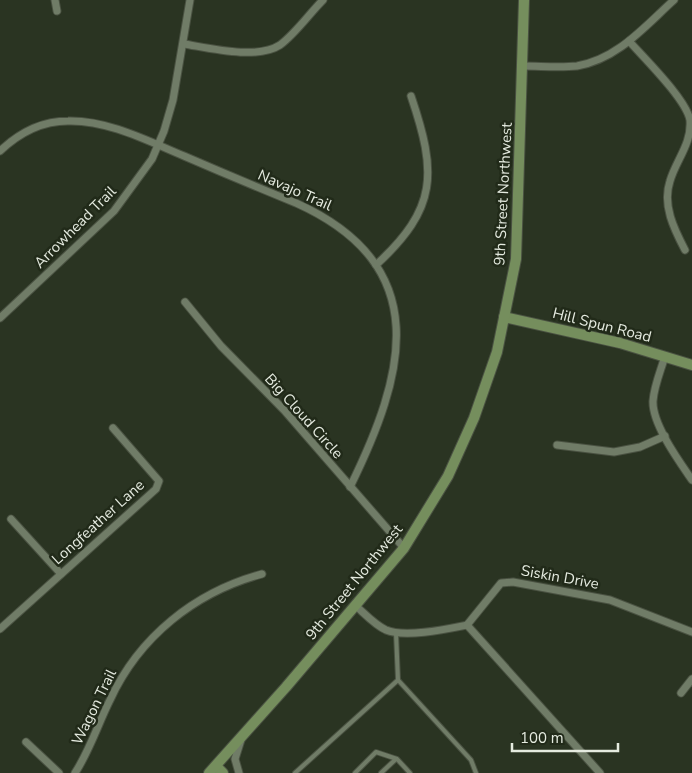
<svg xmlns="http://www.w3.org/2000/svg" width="692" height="773" font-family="'Nunito Sans',sans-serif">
<rect width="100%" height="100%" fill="#2a3422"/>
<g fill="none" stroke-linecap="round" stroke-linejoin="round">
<g stroke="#4a5242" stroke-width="6">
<g id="lane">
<polyline points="398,680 471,760 476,773"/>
<polyline points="295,773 398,680 396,633"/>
<polyline points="355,773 376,752 397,759 410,773"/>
<polyline points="381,773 396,759"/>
</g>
</g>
<g stroke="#4a5242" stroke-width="9">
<g id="street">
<polyline points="55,0 57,11"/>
<path d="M629 41C644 58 686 99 690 120 692 144 676 160 670 181 662 205 674 229 685 250"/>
<path d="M184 44C209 48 257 60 280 45 296 33 309 14 323 0"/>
<path d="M523 66C541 66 559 68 577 66 618 59 645 26 674 0"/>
<path d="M0 151C19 133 42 121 68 121 108 120 148 141 184 156 221 172 259 188 296 203 436 266 405 375 350 487"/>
<path d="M376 265C438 208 437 173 411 96"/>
<polyline points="185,302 221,346 284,410 404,548"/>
<polyline points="0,318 114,211 152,159 164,131 173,100 190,0"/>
<path d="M665 356C661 370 654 386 653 401 652 424 679 461 692 480"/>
<polyline points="557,445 614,452 640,447 665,436"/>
<polyline points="11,519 61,574"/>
<path d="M356 606C365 614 375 625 386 630 405 638 447 629 467 625L501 583 513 582 610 600 692 632"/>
<polyline points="467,625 600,773"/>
<polyline points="0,629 156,489 159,481 113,428"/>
<polyline points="681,693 692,679"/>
<polyline points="26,742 59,773"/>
<path d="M75 773C90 750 98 724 110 700 139 637 195 592 262 574"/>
<polyline points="239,773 235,759 241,740"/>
</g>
</g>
<g stroke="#4a5242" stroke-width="12">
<g id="secondary">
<polyline points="504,317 620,343 692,365"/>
<polyline points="216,766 223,773"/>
<polyline points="209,773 286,687 404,548 448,476 474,418 497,352 516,259 524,0"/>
</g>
</g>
<use href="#lane" stroke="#707c67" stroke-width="4"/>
<use href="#street" stroke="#707c67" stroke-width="7"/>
<use href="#secondary" stroke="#758e5d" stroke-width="10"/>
</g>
<g text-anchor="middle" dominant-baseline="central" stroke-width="5" stroke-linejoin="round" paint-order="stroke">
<g font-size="15" fill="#e5ebe0" stroke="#212a19">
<text transform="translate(295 190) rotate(24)">Navajo Trail</text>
<text transform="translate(503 194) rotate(-87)">9th Street Northwest</text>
<text transform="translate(75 227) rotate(-45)">Arrowhead Trail</text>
<text transform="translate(602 325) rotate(14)">Hill Spun Road</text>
<text transform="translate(304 416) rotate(48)">Big Cloud Circle</text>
<text transform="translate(98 522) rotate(-42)">Longfeather Lane</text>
<text transform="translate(560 577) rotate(10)">Siskin Drive</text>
<text transform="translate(354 582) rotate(-51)">9th Street Northwest</text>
<text transform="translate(94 707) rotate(-64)">Wagon Trail</text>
</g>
</g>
<path d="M512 743v8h106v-8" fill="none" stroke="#e5ebe0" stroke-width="2.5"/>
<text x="520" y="743" font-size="15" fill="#e5ebe0" stroke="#212a19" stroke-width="4" paint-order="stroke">100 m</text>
</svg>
